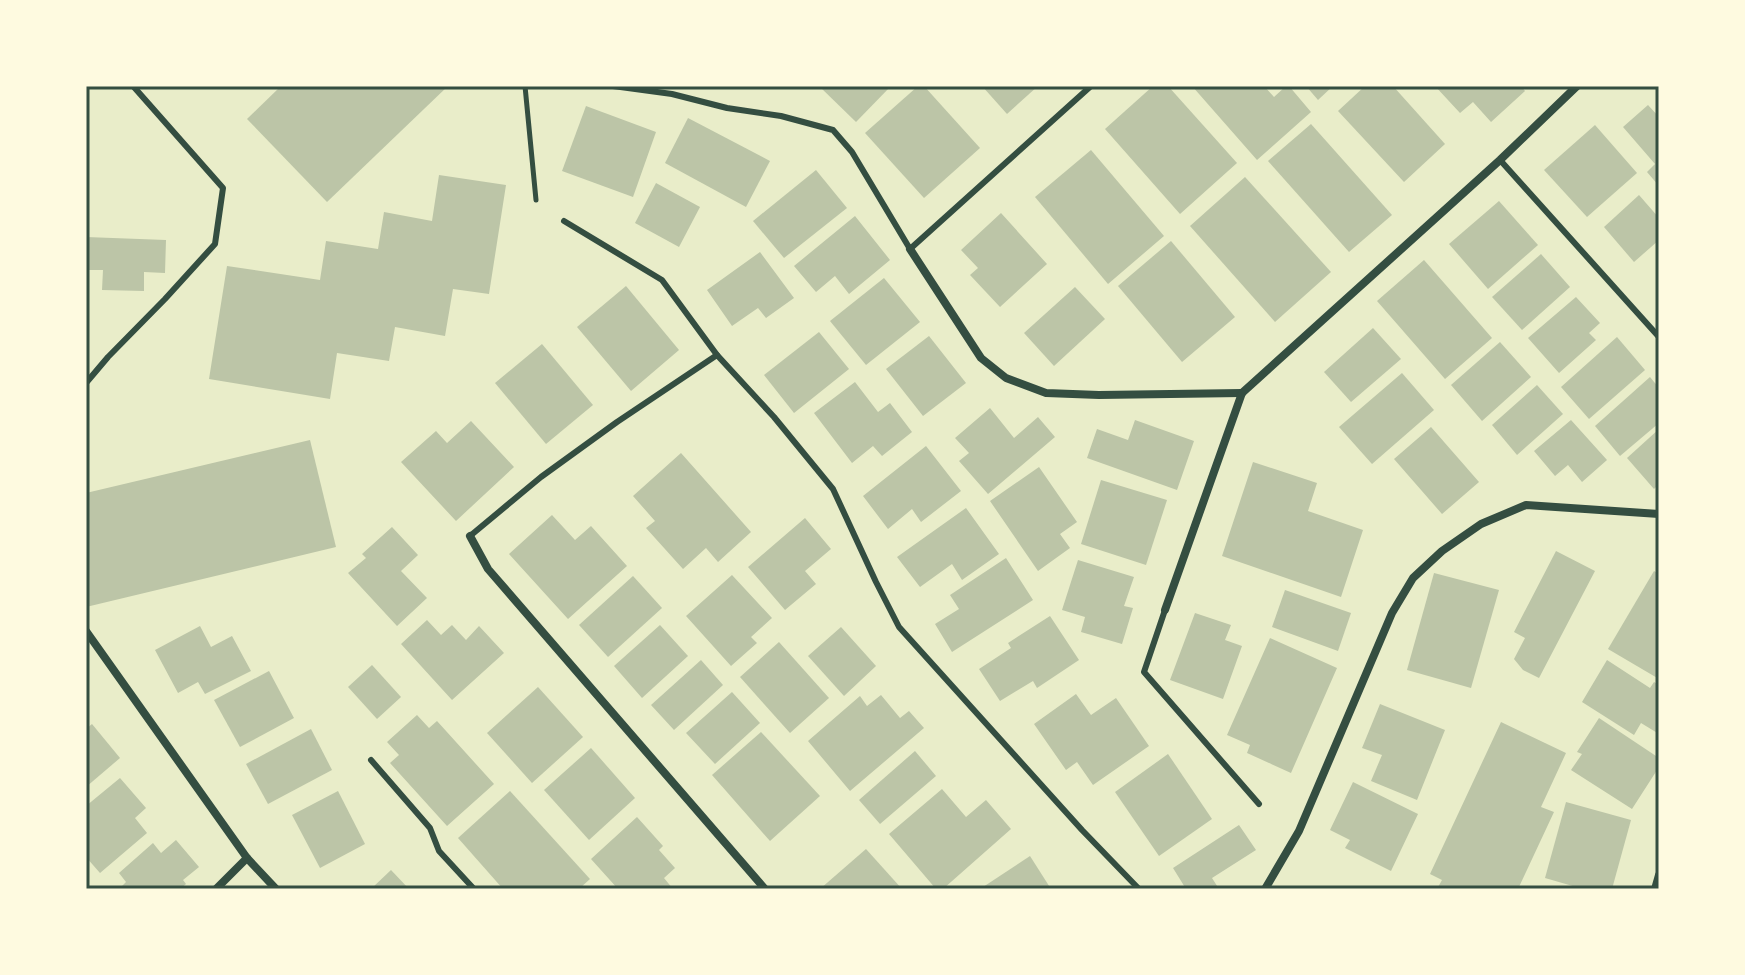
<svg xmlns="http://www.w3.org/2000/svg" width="1745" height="975" font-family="'Sofia Sans Condensed',sans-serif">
<rect width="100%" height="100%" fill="#e9edc9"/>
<g fill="#bcc5a7">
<polygon points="281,86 448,86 327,202 247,119"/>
<polygon points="819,86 891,86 856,122"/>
<polygon points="918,86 924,86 980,148 924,198 865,133"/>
<polygon points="982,86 1038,86 1007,114"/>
<polygon points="1153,86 1168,86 1237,163 1180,214 1105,129"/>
<polygon points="1192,86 1264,86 1274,97 1286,86 1289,86 1311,112 1257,160"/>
<polygon points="1306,86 1333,86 1318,100"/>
<polygon points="1365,86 1393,86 1445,144 1404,182 1338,111"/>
<polygon points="1435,86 1521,86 1525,91 1491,122 1473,102 1460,113"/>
<polygon points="1648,105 1659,117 1659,186 1647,172 1655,164 1623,127"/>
<polygon points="586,106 656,132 633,197 562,171"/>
<polygon points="688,118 770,161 746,207 665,163"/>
<polygon points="1311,124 1392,215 1349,252 1268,161"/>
<polygon points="1595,125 1637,173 1587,217 1544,170"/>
<polygon points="1091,150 1164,236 1108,284 1035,197"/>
<polygon points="816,170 847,208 784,258 753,221"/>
<polygon points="439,175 506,185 489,294 453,289 445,336 395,327 389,361 337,353 330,399 209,379 227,266 320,280 326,241 378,249 384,212 432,221"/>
<polygon points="1245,177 1331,272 1275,322 1190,226"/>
<polygon points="656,183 700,207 679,247 635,223"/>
<polygon points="1639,195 1659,218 1659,240 1634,262 1604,227"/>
<polygon points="1499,201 1538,245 1488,289 1449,244"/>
<polygon points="1001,213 1047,264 1000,307 970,275 978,268 961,250"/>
<polygon points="855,216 890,260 849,294 835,276 816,292 794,266"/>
<polygon points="86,237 166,240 165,273 144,272 144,291 102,290 103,270 86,270"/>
<polygon points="1171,241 1235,317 1182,362 1118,286"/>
<polygon points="760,252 794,298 766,318 758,308 732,326 707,290"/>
<polygon points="1541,254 1570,287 1522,330 1492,297"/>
<polygon points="1424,260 1492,338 1445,379 1377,301"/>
<polygon points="884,278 920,322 866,365 830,321"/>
<polygon points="626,286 679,350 631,391 577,327"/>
<polygon points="1075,287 1105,319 1054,366 1024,333"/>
<polygon points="1576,297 1600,323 1589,333 1596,340 1559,373 1528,338"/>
<polygon points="1373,328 1401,359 1351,402 1324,372"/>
<polygon points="819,332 849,369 794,413 764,375"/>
<polygon points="929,336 966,383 923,416 886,369"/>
<polygon points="1617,337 1645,370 1589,419 1561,387"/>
<polygon points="1500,342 1531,377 1482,421 1451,385"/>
<polygon points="542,344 593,405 546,444 495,383"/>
<polygon points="1402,373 1434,410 1372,464 1339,427"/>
<polygon points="1650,377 1659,388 1659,423 1620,456 1595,426"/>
<polygon points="855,382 878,412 890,403 912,432 882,456 873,446 852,463 814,413"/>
<polygon points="1537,385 1563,414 1517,455 1492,425"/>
<polygon points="990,408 1014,438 1038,417 1055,437 988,494 959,461 969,453 955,438"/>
<polygon points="1135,420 1194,441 1177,490 1087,458 1097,429 1128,440"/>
<polygon points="1571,420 1607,460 1582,482 1568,465 1555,476 1534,451"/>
<polygon points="471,421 514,467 456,521 401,462 436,431 447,443"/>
<polygon points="1431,427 1479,482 1442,514 1394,459"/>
<polygon points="1659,429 1659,484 1654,489 1627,458"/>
<polygon points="310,440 336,547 86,607 86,493"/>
<polygon points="926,446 961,491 921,522 912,509 888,529 863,496"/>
<polygon points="681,453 751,532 718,562 706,548 683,569 646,528 655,521 633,496"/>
<polygon points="1253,462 1317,483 1308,511 1363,530 1341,597 1222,556"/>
<polygon points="1039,467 1077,522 1060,534 1070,548 1038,571 990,501"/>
<polygon points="1101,480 1167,500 1146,565 1081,544"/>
<polygon points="966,508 999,554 962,580 952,564 920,587 897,557"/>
<polygon points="552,515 575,540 591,526 627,566 568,619 509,554"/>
<polygon points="805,518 831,549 805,571 816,584 785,610 748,567"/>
<polygon points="392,527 418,555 401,571 427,598 397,626 348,573 366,558 362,554"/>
<polygon points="1556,551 1595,571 1539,678 1523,670 1514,659 1525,638 1514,632"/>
<polygon points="1006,558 1033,600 952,652 935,624 959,609 950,595"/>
<polygon points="1078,560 1134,577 1124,606 1133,608 1122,644 1081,632 1085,617 1062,610"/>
<polygon points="1654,571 1659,574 1659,679 1608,649"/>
<polygon points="1434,573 1499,590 1471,688 1407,670"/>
<polygon points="732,575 772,618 751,637 757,643 731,666 686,616"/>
<polygon points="633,576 662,608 608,657 579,625"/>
<polygon points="1285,590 1351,613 1338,651 1272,627"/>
<polygon points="1195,613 1231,625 1225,640 1242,646 1223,699 1170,680"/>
<polygon points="1050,616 1079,660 1037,688 1033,681 1000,701 979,669 1011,648 1008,643"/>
<polygon points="427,620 441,635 452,625 466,640 479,626 504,653 452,700 401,644"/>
<polygon points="660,625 688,656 642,698 614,666"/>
<polygon points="200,626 211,647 232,636 251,671 205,694 198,682 178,693 155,650"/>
<polygon points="841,627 876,666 844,696 808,656"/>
<polygon points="1270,638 1337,668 1291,773 1247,753 1250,745 1227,735"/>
<polygon points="779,642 829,698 790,733 740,677"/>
<polygon points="701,660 723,685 674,730 651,705"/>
<polygon points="1607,660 1650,688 1654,682 1659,685 1659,734 1641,723 1634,735 1582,702"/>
<polygon points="372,665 401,697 377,719 348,687"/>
<polygon points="269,671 294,718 240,747 214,700"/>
<polygon points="538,687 583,737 532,783 487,733"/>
<polygon points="732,692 760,723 715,764 686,733"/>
<polygon points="1076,694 1091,715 1116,698 1149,746 1093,785 1077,762 1066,770 1034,724"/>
<polygon points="881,695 900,718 909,711 924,728 850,791 808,741 860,696 867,706"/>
<polygon points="1380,704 1445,730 1417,800 1371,781 1382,755 1362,748"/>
<polygon points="417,715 429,728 437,721 494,784 447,826 390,763 399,755 387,742"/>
<polygon points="1599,718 1659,758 1659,767 1632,809 1571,770 1582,754 1577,752"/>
<polygon points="1501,722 1566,753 1541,807 1554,812 1518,889 1437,889 1442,880 1430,874"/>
<polygon points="92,724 120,758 86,787 86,729"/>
<polygon points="311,729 332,770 268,804 246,764"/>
<polygon points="761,732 820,796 770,841 712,775"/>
<polygon points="591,748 635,798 589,840 544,790"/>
<polygon points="915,751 936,776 880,824 859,800"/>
<polygon points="1168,754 1212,819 1159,856 1115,792"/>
<polygon points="120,778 146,808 135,818 147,833 100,873 86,857 86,806"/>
<polygon points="1353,782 1418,814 1391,871 1345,848 1350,840 1330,830"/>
<polygon points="942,789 966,817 986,800 1011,829 943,889 936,889 889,834"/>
<polygon points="338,791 365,844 320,868 292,815"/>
<polygon points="510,791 590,879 579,889 503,889 458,838"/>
<polygon points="1566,802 1631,820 1612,889 1583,889 1545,878"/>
<polygon points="637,817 663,846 659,850 675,868 664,878 673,889 618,889 591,859"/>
<polygon points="1239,825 1256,850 1212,878 1219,889 1186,889 1173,868"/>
<polygon points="176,840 199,867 183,880 186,884 180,889 119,889 126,882 119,873 153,843 161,853"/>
<polygon points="866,849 902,889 820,889"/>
<polygon points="1030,856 1051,889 980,889"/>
<polygon points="391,870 409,889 371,889"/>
</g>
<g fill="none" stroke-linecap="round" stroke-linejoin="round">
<polyline stroke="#344e41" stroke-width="5" points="525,86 536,200"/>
<g stroke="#344e41" stroke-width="6">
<polyline points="613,86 672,94 727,108 781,116 833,130 852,152 910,249 1091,86"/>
<polyline points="1500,160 1659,337"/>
<polyline points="564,221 662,280 717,355"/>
<polyline points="86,383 108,357 165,299 215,244 223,188 133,86"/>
<polyline points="470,536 541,477 617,422 717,355 774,417 833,489 876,582 899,627 1082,830 1139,889"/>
<polyline points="1165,610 1144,672 1259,804"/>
<polyline points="371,760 430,828 439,851 474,889"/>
</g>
<g stroke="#344e41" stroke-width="8">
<polyline points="910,249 981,358 1006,378 1046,393 1099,395 1242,393"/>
<polyline points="470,536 488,569 765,889"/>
<polyline points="1165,610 1242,393 1500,160 1577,86"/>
<polyline points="86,631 247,858 276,889"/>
<polyline points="216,889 247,858"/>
<polyline points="1265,889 1299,831 1392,613 1413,578 1442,551 1481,524 1526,505 1659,514"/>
<polyline points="1655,889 1659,875"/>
</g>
</g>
<rect width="1745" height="975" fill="none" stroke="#fefae0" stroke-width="176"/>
<rect x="88" y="88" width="1569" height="799" fill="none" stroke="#344e41" stroke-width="3"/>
</svg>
